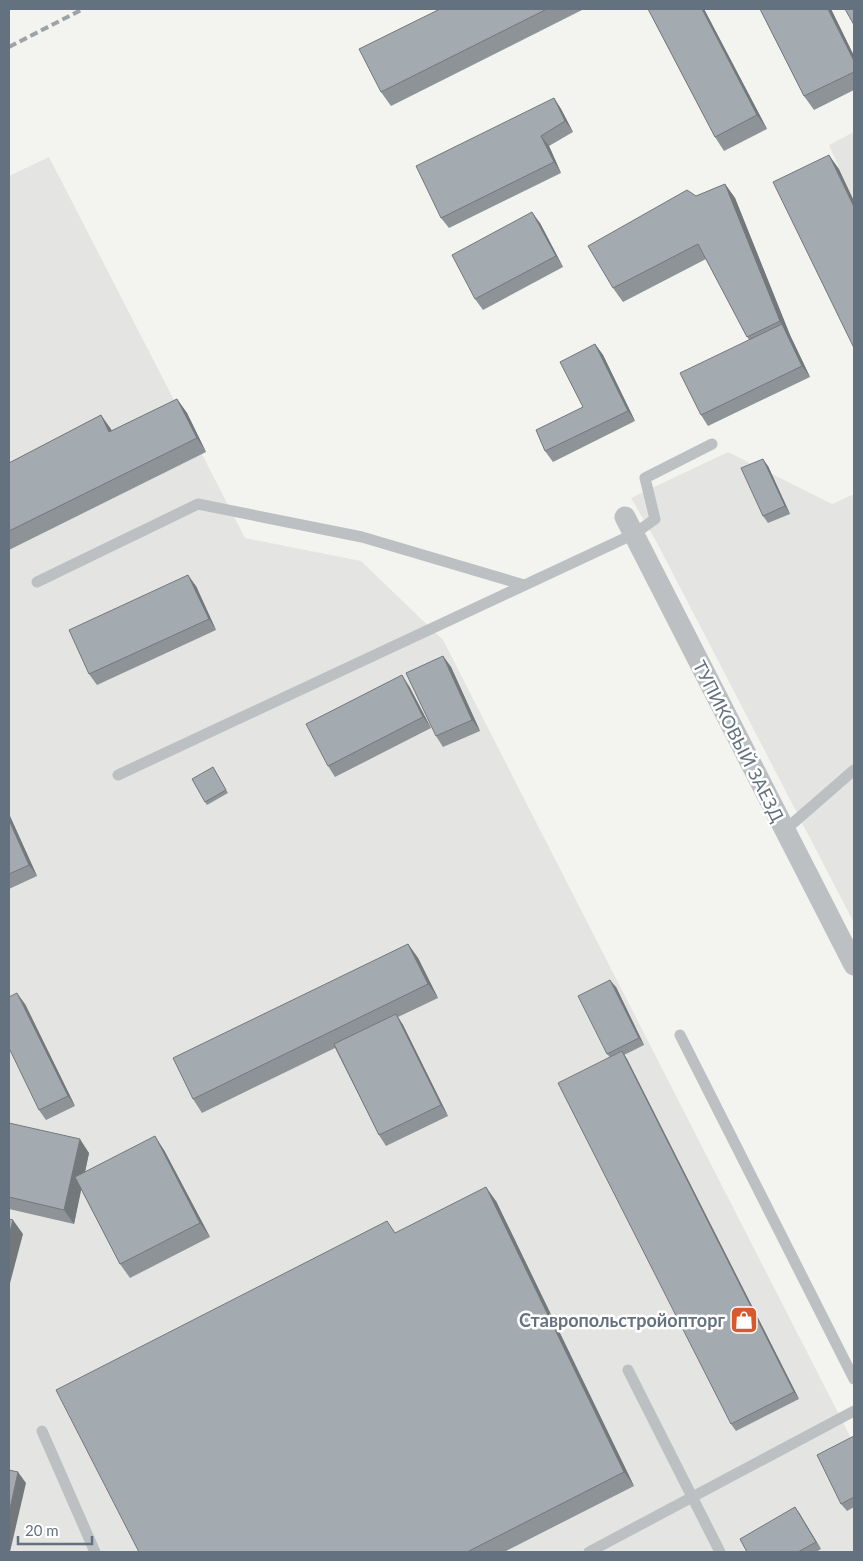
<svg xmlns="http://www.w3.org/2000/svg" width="863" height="1561" font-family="Lato,sans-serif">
<rect width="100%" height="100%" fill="#f3f3ef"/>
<g fill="#e4e5e3">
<polygon points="854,132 854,201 829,145"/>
<polygon points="49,157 245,538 361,561 443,640 854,1444 854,1552 9,1552 9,176"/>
<polygon points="728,452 832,504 854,494 854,923 656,541 631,498"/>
</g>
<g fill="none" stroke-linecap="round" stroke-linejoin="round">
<g stroke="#bcc0c3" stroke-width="11">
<polyline points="37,582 198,504 362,537 524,585"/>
<polyline points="118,775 634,534 655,519 645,478 712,444"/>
<polyline points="785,830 854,770"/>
<polyline points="680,1035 854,1379"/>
<polyline points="628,1370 720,1552"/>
<polyline points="42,1431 95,1552"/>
<polyline points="589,1552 854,1411"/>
</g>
<polyline stroke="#bcc0c3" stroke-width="21" points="625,517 854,965"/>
<polyline stroke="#9ea3a8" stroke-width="4" stroke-dasharray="8 4" stroke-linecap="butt" points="9,47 83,9"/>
</g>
<g fill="#8d9397">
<polygon points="440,9 584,9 391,106 381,92"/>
<polygon points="648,9 704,9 767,129 724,151 715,137"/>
<polygon points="760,9 831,9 854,56 854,90 814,110 804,96"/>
<polygon points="554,98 561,109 573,132 549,146 561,173 449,228 441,218"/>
<polygon points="725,184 735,198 790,335 810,377 708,426 701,415 749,340 706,259 623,302 613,288 696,196"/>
<polygon points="540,223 563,267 483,310 475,299"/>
<polygon points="595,344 603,355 635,421 553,462 545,451 583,407"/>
<polygon points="177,399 187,413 206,452 9,550 9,463 101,415 111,431"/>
<polygon points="768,466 790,514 768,523 763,516"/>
<polygon points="196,586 216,630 97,685 89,674"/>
<polygon points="443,656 451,667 480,731 443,747 436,736"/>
<polygon points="409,686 431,728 335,777 328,766"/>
<polygon points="213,767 228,793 207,805 205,802"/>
<polygon points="9,814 37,876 9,889"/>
<polygon points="408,944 418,958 438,998 398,1017 403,1025 448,1116 386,1146 379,1135 335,1048 202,1113 193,1099"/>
<polygon points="616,987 644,1045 624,1055 627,1059 799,1399 736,1431 731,1424 610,1057 607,1054"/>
<polygon points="25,1004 75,1106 46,1120 39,1110"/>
<polygon points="9,1123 89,1153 85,1172 164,1150 210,1237 130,1278 120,1264 81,1189 74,1224 9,1209"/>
<polygon points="496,1201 634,1486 504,1552 139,1552 395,1233"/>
<polygon points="854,1436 854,1507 847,1511 841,1504"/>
<polygon points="795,1507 821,1549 816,1552 747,1552"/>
</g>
<g fill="#73787b">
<polygon points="702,9 704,9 767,129 757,115"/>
<polygon points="828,9 831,9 854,56 854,61"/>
<polygon points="554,98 561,109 573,132 565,121"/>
<polygon points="541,136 549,146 561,173 554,162"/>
<polygon points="829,155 839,169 854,201 854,207"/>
<polygon points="725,184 735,198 790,335 810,377 802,366 780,321"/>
<polygon points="532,212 540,223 563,267 556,256"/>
<polygon points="595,344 603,355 635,421 628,411"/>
<polygon points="177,399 187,413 206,452 197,438"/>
<polygon points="101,415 111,429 119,446 109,432"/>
<polygon points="763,459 768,466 790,514 785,506"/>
<polygon points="188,575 196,586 216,630 209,619"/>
<polygon points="443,656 451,667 480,731 472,720"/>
<polygon points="402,675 409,686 431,728 423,717"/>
<polygon points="9,814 37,876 29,865 9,820"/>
<polygon points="408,944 418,958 438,998 428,984"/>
<polygon points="610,980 616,987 644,1045 639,1038"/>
<polygon points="17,993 25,1004 75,1106 68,1096"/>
<polygon points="396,1014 403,1025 448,1116 441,1105"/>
<polygon points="622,1051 627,1059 799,1399 794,1392"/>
<polygon points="155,1136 164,1150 210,1237 200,1223"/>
<polygon points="80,1139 89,1153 74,1224 64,1210"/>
<polygon points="486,1187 496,1201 634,1486 624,1472"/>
<polygon points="13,1220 23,1234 9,1287 9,1235"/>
<polygon points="18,1472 26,1483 10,1552 9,1552 9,1513"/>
<polygon points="795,1507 800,1514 821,1549 816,1542"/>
</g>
<g fill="#a4abb0" stroke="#73787b">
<polygon points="440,9 547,9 381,92 359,49"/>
<polygon points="648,9 702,9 757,115 715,137"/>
<polygon points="760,9 828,9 854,61 854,72 804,96"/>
<polygon points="845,9 854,9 854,25"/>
<polygon points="554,98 565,121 541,136 554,162 441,218 416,166"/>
<polygon points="829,155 854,207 854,348 773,182"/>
<polygon points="725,184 780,321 747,337 698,244 613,288 588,246 687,190 696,196"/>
<polygon points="532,212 556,256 475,299 452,255"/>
<polygon points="782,324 802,366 701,415 680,373"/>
<polygon points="595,344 628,411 545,451 536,430 583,407 560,362"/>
<polygon points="177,399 197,438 9,531 9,463 101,415 109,432"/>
<polygon points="763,459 785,506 763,516 741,468"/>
<polygon points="188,575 209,619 89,674 69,630"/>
<polygon points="443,656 472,720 436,736 406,673"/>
<polygon points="402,675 423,717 328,766 306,724"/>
<polygon points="213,767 226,790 205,802 192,779"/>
<polygon points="9,820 29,865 9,874"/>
<polygon points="408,944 428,984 193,1099 173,1058"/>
<polygon points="610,980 639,1038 607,1054 578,996"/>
<polygon points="17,993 68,1096 39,1110 9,1048 9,997"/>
<polygon points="396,1014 441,1105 379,1135 334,1044"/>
<polygon points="622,1051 794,1392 731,1424 558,1083"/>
<polygon points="9,1123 80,1139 64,1210 9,1197"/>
<polygon points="155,1136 200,1223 120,1264 75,1177"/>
<polygon points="486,1187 624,1472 467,1552 139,1552 56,1390 387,1221 395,1233"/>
<polygon points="9,1219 13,1220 9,1235"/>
<polygon points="854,1436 854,1497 841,1504 817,1455"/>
<polygon points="9,1470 18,1472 9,1513"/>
<polygon points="795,1507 816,1542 798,1552 747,1552 740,1539"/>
</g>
<defs>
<g id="shop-square" transform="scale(1.4375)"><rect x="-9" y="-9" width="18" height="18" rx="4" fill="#d8592b" stroke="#fff"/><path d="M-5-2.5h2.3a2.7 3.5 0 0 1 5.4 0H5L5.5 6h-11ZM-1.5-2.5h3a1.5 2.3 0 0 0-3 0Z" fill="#fff"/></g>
</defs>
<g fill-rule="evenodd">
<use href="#shop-square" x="744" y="1320"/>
</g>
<g text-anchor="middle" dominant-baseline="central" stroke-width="5" stroke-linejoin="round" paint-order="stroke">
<g font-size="18" fill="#64727f" stroke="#fff">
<text transform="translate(739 741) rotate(63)">ТУПИКОВЫЙ ЗАЕЗД</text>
</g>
<g font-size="18" font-weight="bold" fill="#64727f" stroke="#fff" text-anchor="end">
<text x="725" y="1320">Ставропольстройопторг</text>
</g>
</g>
<rect width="863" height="1561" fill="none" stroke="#64727f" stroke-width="20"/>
<path d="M18 1536v8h74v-8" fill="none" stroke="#64727f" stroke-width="2.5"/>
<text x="25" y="1536" font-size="15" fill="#64727f" stroke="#ffffff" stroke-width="4" paint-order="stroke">20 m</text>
</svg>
